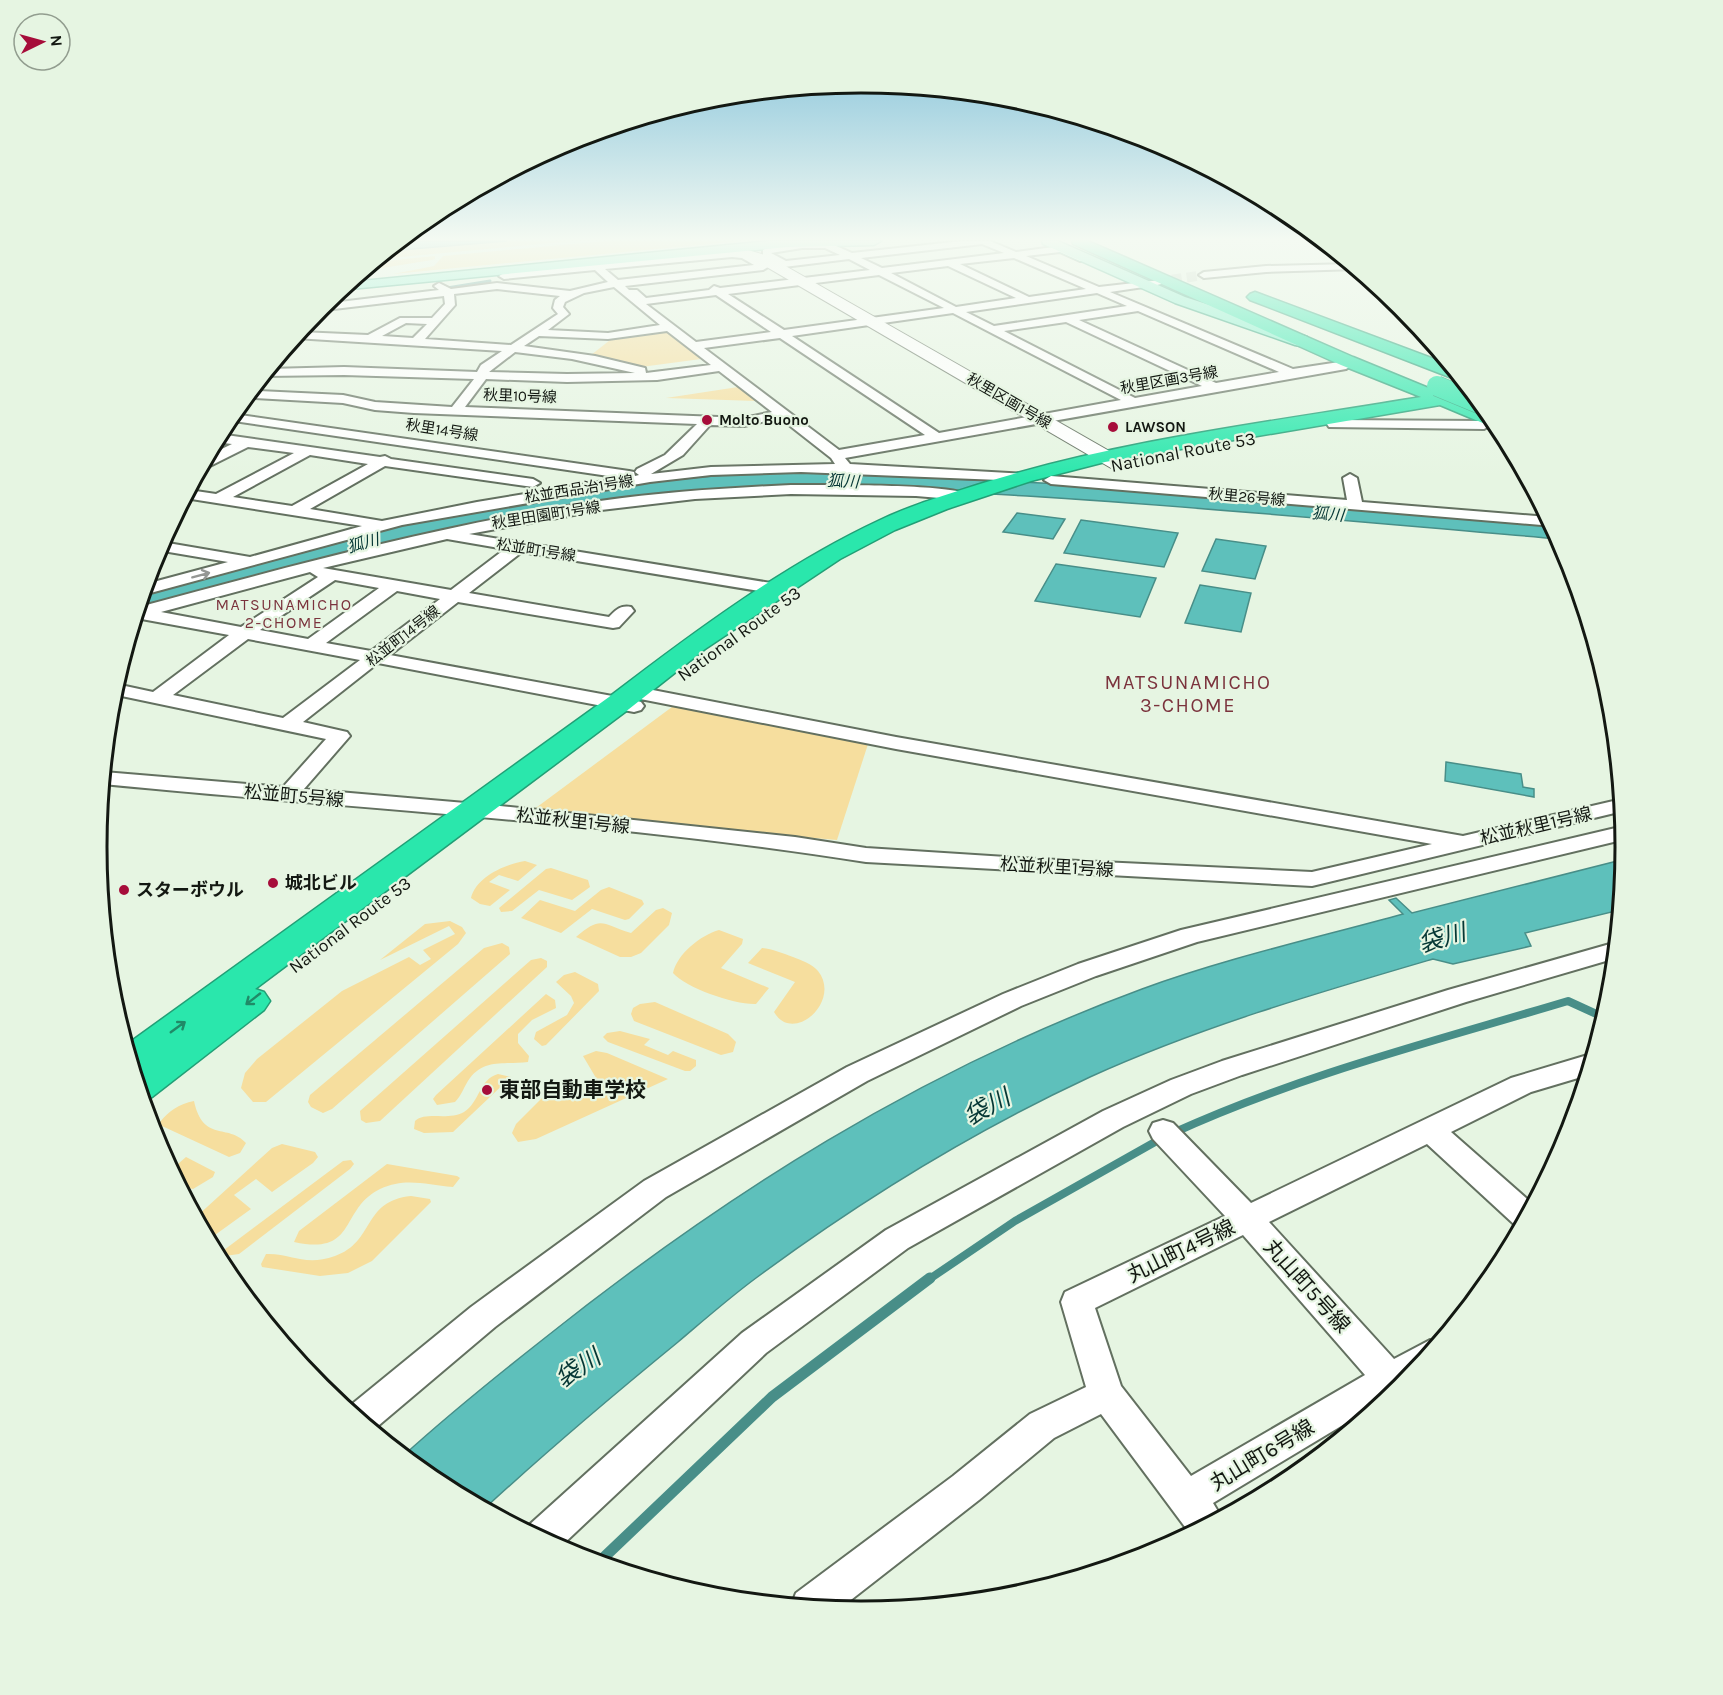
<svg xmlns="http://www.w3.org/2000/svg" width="1723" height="1695" font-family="Karla,'Noto Sans JP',sans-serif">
<rect width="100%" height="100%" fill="#e6f5e2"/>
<g fill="#f6de9e">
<polygon points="511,241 572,241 379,259 388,251"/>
<polygon points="606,241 740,241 393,274 434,266 443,256"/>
<polygon points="435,256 435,259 432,260 364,271 375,262"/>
<polygon points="669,331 701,359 641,367 591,355 614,337"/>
<polygon points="738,387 756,401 666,398"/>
<polygon points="676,704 869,741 837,840 529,813"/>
<path d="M525 861 537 865 518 881 499 875 489 882 510 890 490 906 480 904 471 898C476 877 505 864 525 861Z"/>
<polygon points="551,868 588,880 590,887 572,900 539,890 512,911 501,912 499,908 546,869"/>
<polygon points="609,887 642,900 644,904 629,919 625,920 592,909 561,933 521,918 540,900 575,911 601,890"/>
<path d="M663 908 672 913 669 925 641 953 631 957H620L576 937C602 915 601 924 631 933L656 910Z"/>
<polygon points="450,921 462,927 466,933 458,944 266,1102 253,1102 241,1088 245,1073 257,1059 342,991 409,957 420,965 431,959 423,950 455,934 449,926 380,960 425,924"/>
<path d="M719 930 743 939 742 944 721 968 769 988 756 1004C735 1005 686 988 673 973 677 954 701 935 719 930Z"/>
<polygon points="502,943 509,947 510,954 332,1109 323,1113 311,1107 308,1102 310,1095 484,948"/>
<path d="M762 948C773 949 782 953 793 957 801 960 812 964 818 971 842 1001 793 1045 774 1012L795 982 748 963Z"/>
<polygon points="541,958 547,961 547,967 380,1121 366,1123 361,1120 360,1111 531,960"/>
<polygon points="575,972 598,984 599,991 546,1045 542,1046 534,1039 536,1032 567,1015 574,1003 571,996 556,982 564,975"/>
<path d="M546 994 555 1000 556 1008 532 1020 518 1034V1043L529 1056 528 1062C508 1065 485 1058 470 1078 464 1086 462 1095 455 1102L437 1105 433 1099 436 1095Z"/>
<polygon points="655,1002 728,1034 736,1042 733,1052 721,1055 634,1021 631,1014 633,1008 640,1004"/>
<polygon points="620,1031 650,1039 644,1045 668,1055 673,1051 696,1060 696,1066 690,1071 685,1071 608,1042 603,1037 607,1033"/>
<polygon points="596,1051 607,1053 668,1079 536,1139 518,1142 512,1133 516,1124 551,1089 602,1088 583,1056"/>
<path d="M498 1074 511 1077 453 1132 424 1133 414 1129 415 1121C426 1111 448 1121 464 1112 480 1102 479 1079 498 1074Z"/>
<path d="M194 1101C203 1143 228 1123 246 1143L240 1153 229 1157 162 1126 160 1122C169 1111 179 1104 194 1101Z"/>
<polygon points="282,1144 315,1152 318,1157 313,1163 272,1192 256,1179 234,1195 251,1209 208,1240 196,1217 272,1148"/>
<polygon points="186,1157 215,1172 213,1177 193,1189 178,1185 171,1170"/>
<polygon points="351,1160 354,1164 350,1169 239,1254 225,1256 224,1250 343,1161"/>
<path d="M387 1164 457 1176 460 1178 453 1187C426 1185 406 1177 380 1189 339 1209 358 1256 294 1242L299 1231Z"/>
<path d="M411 1196 430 1199 431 1202 372 1261 348 1273 320 1276 262 1267 261 1264 266 1254C292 1253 304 1267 335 1256 375 1242 362 1201 411 1196Z"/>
</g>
<g fill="#5ec0bb" stroke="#488e88" stroke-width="1.5">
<polygon points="401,241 507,241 388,251"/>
<path d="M790 471 1061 484 1552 525 1560 539C1382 524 1205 507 1027 496 918 490 810 481 701 490L439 531 373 546 139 608 143 595 349 540C395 525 443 517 491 508 589 489 689 475 790 471Z"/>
<polygon points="1017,513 1065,519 1053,539 1003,532"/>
<polygon points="1081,520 1178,533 1164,567 1064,553"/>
<polygon points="1216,539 1266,546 1255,579 1202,571"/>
<polygon points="1056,564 1156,578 1140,617 1035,601"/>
<polygon points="1200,585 1251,593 1241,632 1185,623"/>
<polygon points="1446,762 1521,774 1523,787 1534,789 1534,797 1445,781"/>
<path d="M1625 859 1620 910 1525 933 1531 946 1453 964 1433 959C1317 993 1200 1027 1090 1077 972 1132 860 1201 756 1278 729 1298 704 1320 678 1342 612 1396 547 1451 484 1509L436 1483 403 1456C447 1416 494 1378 541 1341 725 1194 920 1071 1142 989 1227 958 1316 938 1403 914L1389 900 1396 898 1412 913Z"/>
</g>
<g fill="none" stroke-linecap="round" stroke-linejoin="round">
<polyline stroke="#488e88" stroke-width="3" points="447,288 490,281"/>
<g stroke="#488e88" stroke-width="8">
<path d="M1173 1133C1300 1075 1435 1041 1568 1001L1605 1018"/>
<polyline points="928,1280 1015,1221 1155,1142"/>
</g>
<polyline stroke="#488e88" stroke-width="11" points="598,1563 772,1397 930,1278"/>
<polyline stroke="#c6d4c3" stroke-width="10" stroke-dasharray="10 5" stroke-linecap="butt" points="1157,282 1204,275"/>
<g stroke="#637060" stroke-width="4">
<g id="street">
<path d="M962 241H990L1016 252 1061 246 1088 259 1080 261 1060 252 1026 256 1099 287 1161 280V284L1157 285 1110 292 1293 369 1346 361 1352 365 1346 369 845 458 850 464 1029 474 1031 477 1024 481 801 472 711 475 650 482 402 525 143 595 146 584 228 562 157 550 162 542 250 557 362 526 185 498 189 490 216 494 294 453 248 447 208 467 201 468 207 456 232 444 215 442 219 434 380 457 385 456 391 459 533 479 540 483 533 487 385 466 310 509 382 521 477 502 622 478 227 420 233 414 629 471 634 472 635 476 639 475 635 472 637 469 665 455 697 424 414 413 375 410 343 403 255 398 253 395 259 391 343 395 375 402 452 407 474 379 344 375 264 376 269 369 344 367 477 372 481 365 502 351 295 338 300 332 368 335 400 318H432L445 304 444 296 317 311 323 304 439 290 434 286 439 283 451 289 497 283 570 291 608 282 595 270 504 279 499 276 504 273 732 251 747 253 768 267 763 270 625 286 629 290H637L646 298 709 290 714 286 720 288 870 270 849 259 784 267 763 255V250L768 247 802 242H827L852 253ZM982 244 1004 253 882 268 861 258ZM802 248H825L840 255 786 261 771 253ZM732 257 742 258 754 265 618 280 605 269ZM1014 258 1086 289 1029 297 960 264ZM948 266 1016 298 956 307 891 273ZM879 275 944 308 784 330 728 294ZM614 287 660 325 608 333 548 330 569 314 563 307 565 302 584 293ZM497 289 560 296 555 300 553 308 558 314 511 345 425 339 455 305 454 294ZM1097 293 1127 306 994 326 966 312ZM716 295 771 332 696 342 646 304ZM1138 311 1279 372 1216 383 1079 320ZM953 313 1121 400 939 433 792 336ZM1066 322 1202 386 1135 398 1004 331ZM406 323 427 324 413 338 382 336ZM667 331 711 365 646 373 645 368 595 356 524 346 539 336 608 339ZM780 338 925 435 839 450 704 348ZM515 352 572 359 635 373 567 374 489 372ZM719 371 772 412 744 418 465 407 486 379 567 382 657 380ZM780 418 831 458 835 464 711 467 651 474 683 455 710 425 744 426ZM310 455 368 464 292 506 233 497Z"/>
<polygon points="1351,264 1357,269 1266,272 1204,278 1199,275 1204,272 1266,266"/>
<polygon points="1334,420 1484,421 1491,425 1484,429 1329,427 1327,424 1329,421"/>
<polygon points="1350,474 1357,478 1362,502 1548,517 1553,526 1051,484 1044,480 1051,476 1347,500 1343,478"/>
<path d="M791 485C817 485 960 483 971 496L964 500 916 496 791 494 695 499 601 510 469 534 777 584 785 589 777 594 522 552 469 593 609 617C616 610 620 605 631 607L634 611 619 627 613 628 458 602 390 655 634 700 641 702 644 706 641 710 634 712 378 663 303 722 347 732 350 736 304 789 500 806 795 837 866 848 1037 859 1312 872 1432 844 896 749 625 696 622 692 625 688 632 686 896 737 1463 836 1622 799 1623 811 1312 886 866 862C613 822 357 809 103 784L104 772 283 787 326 739 112 694 116 684 153 692 229 635 136 618 139 607C291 566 444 524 600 501 663 492 727 488 791 485ZM447 539 505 549 451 590 323 568ZM310 572 318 577 241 627 161 612ZM335 580 379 588 308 639 260 630ZM397 591 440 599 371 651 326 643ZM248 639 360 660 283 718 173 695Z"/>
<polygon points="1624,826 1626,839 1197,942 1096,976 1021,1006 867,1081 666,1197 495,1327 372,1431 346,1409 471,1307 644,1181 847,1067 1003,994 1078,964 1181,930"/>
<polygon points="1617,942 1616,958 1466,1002 1242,1075 1191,1094 1123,1127 908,1248 766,1353 558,1549 525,1531 528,1526 742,1333 886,1230 1103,1111 1171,1080 1222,1061 1448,990"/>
<path d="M1591 1054 1594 1055 1588 1075 1531 1092 1451 1132 1534 1205 1522 1228 1516 1226 1427 1144 1269 1222 1394 1359 1430 1340 1439 1344 1402 1389 1388 1401 1386 1399 1213 1503 1222 1518 1191 1535 1101 1414 1054 1438 979 1500 838 1610 791 1606 796 1593 953 1476 1030 1414 1086 1387 1061 1302 1065 1292 1225 1216 1153 1139 1149 1131 1153 1123 1163 1120 1173 1123 1251 1203 1511 1078ZM1243 1235 1365 1375 1191 1476 1121 1386 1095 1308Z"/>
</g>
</g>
<g stroke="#637060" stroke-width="2">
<polygon id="secondary" points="738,247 768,256 1125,460 1128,464 1125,468 1111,468 758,262 737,255 698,258 691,254 698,250"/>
</g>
<g stroke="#229f76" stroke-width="3">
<g id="primary">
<polygon points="770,241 881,241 874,245 787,247 340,290 351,282"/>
<polygon points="1042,241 1058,241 1185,297 1307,337 1309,341 1301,346 1295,345 1175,303 1043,244"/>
</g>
</g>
<g stroke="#229f76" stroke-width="3">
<g id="highway">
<path d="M1072 241H1088L1353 357 1443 394 1470 389 1478 399 1463 401 1489 412 1500 427 1490 426 1440 405 1105 462 1031 481 947 509 895 530 840 559 705 649 629 709 255 989 264 992 270 1001 264 1010 152 1097 143 1100 126 1045 609 697C691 634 784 565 878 521 911 505 946 495 980 484 1123 439 1273 422 1421 397L1341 365 1073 244Z"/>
<polygon points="1255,292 1450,365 1461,378 1452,378 1250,300 1247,297 1250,294"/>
</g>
</g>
<use href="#street" fill="#fff" fill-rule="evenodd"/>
<use href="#secondary" fill="#fff" fill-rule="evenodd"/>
<use href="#primary" fill="#7ff1cd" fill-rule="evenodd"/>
<use href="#highway" fill="#2ae7ac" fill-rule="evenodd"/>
<g stroke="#229f76" stroke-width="21" stroke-linecap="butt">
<polyline id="highway-bridge" points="1437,386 1483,405"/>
</g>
<use href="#highway-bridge" stroke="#2ae7ac" stroke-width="20"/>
</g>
<defs><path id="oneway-shaft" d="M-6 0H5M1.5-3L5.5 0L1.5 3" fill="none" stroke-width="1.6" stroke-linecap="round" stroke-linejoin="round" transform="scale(1.5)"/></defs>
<use stroke="#959794" href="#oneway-shaft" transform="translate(201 575) rotate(-15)"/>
<g stroke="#208a67">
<use href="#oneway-shaft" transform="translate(253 999) rotate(142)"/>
<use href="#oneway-shaft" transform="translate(178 1027) rotate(-36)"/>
</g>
<linearGradient id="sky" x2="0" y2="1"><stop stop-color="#71b9d6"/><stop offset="0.5" stop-color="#f4faf2"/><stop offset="1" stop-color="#f4faf2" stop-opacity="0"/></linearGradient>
<rect width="1723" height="478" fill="url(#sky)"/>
<g fill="#a60d3a" stroke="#e6f5e2" stroke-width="2">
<circle cx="707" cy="420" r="6"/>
<circle cx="1113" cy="427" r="6"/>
<circle cx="273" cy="883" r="6"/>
<circle cx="124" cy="890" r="6"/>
<circle cx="487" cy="1090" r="6"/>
</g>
<g text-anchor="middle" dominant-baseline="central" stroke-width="4.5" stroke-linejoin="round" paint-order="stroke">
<g font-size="15" fill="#131812" stroke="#e6f5e2">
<text transform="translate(1169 380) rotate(-10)">秋里区画3号線</text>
<text transform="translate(520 396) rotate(2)">秋里10号線</text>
<text transform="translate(1009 401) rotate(30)">秋里区画1号線</text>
<text transform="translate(442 430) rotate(9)">秋里14号線</text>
<text transform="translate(579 489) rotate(-9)">松並西品治1号線</text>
<text transform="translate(1247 497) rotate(5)">秋里26号線</text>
<text transform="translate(546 515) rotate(-9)">秋里田園町1号線</text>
<text transform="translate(536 550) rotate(9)">松並町1号線</text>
<text transform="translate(403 636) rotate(-38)">松並町14号線</text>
</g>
<g font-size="15" font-weight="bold" fill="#131812" stroke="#e6f5e2" text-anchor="start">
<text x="719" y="420">Molto Buono</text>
<text x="1125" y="427">LAWSON</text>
</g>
<g font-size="16" font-style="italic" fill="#063735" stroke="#e6f5e2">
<text transform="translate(843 481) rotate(3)">狐川</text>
<text transform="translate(1328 514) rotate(5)">狐川</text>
<text transform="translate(363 543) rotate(-15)">狐川</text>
</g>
<g font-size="16" letter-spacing="1.5" fill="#7b333d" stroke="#e6f5e2">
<text x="284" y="604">MATSUNAMICHO<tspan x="284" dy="18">2-CHOME</tspan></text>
</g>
<g font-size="18" fill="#131812" stroke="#e6f5e2">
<text transform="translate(1183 452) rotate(-11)">National Route 53</text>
<text transform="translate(739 634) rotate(-36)">National Route 53</text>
<text transform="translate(294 796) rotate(5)">松並町5号線</text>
<text transform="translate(573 821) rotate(6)">松並秋里1号線</text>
<text transform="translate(1536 826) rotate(-13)">松並秋里1号線</text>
<text transform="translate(1057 867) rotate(3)">松並秋里1号線</text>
<text transform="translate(350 925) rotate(-37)">National Route 53</text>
</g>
<g font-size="18" font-weight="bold" fill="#131812" stroke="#e6f5e2" text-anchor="start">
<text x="285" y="883">城北ビル</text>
<text x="136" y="890">スターボウル</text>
</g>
<g font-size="20" letter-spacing="1.5" fill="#7b333d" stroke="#e6f5e2">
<text x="1188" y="682">MATSUNAMICHO<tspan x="1188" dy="23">3-CHOME</tspan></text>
</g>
<g font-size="21" font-weight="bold" fill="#131812" stroke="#e6f5e2" text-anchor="start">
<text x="499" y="1090">東部自動車学校</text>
</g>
<g font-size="21" fill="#131812" stroke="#e6f5e2">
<text transform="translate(1181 1251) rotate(-26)">丸山町4号線</text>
<text transform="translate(1307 1286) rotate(48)">丸山町5号線</text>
<text transform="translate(1262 1455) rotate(-31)">丸山町6号線</text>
</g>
<g font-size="24" font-style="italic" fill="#063735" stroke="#e6f5e2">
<text transform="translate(1442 938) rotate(-16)">袋川</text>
<text transform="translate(987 1107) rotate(-28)">袋川</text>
<text transform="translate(578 1368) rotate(-34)">袋川</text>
</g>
</g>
<path d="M0 0H1723V1695H0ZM107 847a754 754 0 1 1 1508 0a754 754 0 1 1-1508 0Z" fill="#e6f5e2" fill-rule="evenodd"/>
<path fill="none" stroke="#131812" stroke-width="3" d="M107 847a754 754 0 1 1 1508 0a754 754 0 1 1-1508 0Z"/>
<g transform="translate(42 42) rotate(85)"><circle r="28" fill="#e6f5e2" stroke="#929d8f" stroke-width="1.5"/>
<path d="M0-4.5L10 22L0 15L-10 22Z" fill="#a60d3a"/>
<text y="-9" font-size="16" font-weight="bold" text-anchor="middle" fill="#131812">N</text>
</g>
</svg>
